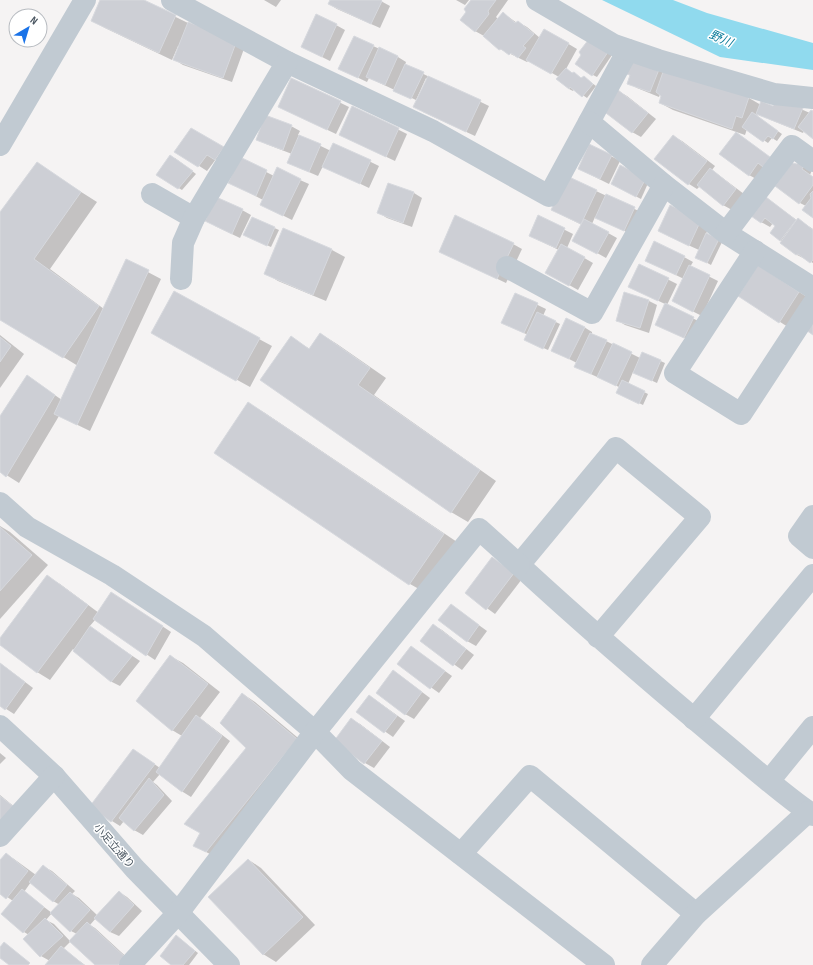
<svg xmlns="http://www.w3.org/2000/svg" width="813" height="965" font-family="'Sofia Sans Condensed','Noto Sans JP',sans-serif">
<rect width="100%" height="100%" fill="#f5f3f3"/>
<polygon fill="#90daee" points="602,0 673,0 707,13 813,43 813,70 720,57"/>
<g fill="#0003" fill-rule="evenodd">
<polygon points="101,0 141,0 188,23 245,46 232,82 183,65 175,60 180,47 178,46 172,60 105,28 92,21"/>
<polygon points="264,0 281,0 276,7"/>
<polygon points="331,0 379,0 390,6 380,28 337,9 329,4"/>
<polygon points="456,0 469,0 465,5"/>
<polygon points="472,0 508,0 496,17 498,19 503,13 517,23 518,22 527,27 540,38 545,30 577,49 566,69 582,79 588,80 596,86 587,98 574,89 573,91 569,89 559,77 529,60 527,62 500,49 484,36 475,31 467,12"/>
<polygon points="336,25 345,30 330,61 310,51"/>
<polygon points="589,40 612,55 597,77 593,75"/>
<polygon points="373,46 398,57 406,62 405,65 489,106 475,136 423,112 428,79 426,78 416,100 369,78 367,82 348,73"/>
<polygon points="664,70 749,98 761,105 774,107 780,100 810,113 813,112 813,138 804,131 803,133 766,118 758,114 757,117 782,134 777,141 772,138 768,143 747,129 745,135 673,110 660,103 663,96 660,94 659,97 637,88 628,83 631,76 621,71"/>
<polygon points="292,79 349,107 336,134 279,107"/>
<polygon points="618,91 627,96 656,119 641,137 632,132 603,110"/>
<polygon points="353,107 407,134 395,161 340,135"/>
<polygon points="291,126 300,131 298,135 331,151 334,144 379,166 369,188 323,166 318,176 297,167 292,154 266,144 257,139"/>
<polygon points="191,130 232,153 224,164 216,159 207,171 176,151"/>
<polygon points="736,133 777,163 758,180 749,175"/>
<polygon points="673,136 682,141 715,166 712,170 744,194 732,210 723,205 700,186 697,189 689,184"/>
<polygon points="611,156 620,161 609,184 579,169"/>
<polygon points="175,158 196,174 182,190 157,175"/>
<polygon points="241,159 274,176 300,180 309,184 292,220 270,209 263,200 238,187"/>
<polygon points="37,164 97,202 50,269 104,309 127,261 161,279 90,431 59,416 19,483 0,471 0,418 27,376 62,400 78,366 0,318 0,214"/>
<polygon points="793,164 812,170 810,175 813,177 813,217 806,206 800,203"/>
<polygon points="649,181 641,199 616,186"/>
<polygon points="389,184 414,193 422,198 412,227 387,218 379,213"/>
<polygon points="596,191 643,213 633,235 595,217 592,224 617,238 606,258 574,240 582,225 552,210"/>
<polygon points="766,198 798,221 799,220 813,229 813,263 797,255 780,240 776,226 773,223 770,227 761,222"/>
<polygon points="671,207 709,226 706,234 722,242 711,265 700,259 699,250 668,236"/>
<polygon points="242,210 251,215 240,238 215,226"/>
<polygon points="539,217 573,234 567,248 593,263 578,290 546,272 559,250 538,240"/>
<polygon points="252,218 279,230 271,247 249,237"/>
<polygon points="283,230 332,250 345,257 326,301 278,281 265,273"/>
<polygon points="513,244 522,249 506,283 449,256"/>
<polygon points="684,257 693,262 690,267 718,281 702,316 682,306 684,279 655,265"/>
<polygon points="639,265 677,284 667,305 702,323 693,342 656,325 665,304 629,287"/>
<polygon points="766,271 807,297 788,327 739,296"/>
<polygon points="515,294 546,309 543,316 560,324 548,350 530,342 528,335 511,327"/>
<polygon points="649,301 657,305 649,333 625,325 617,320"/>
<polygon points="584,327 592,332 592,334 640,358 643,353 665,363 657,383 633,372 628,384 648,394 643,405 621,394 619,387 584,371 577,363 561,355"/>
<polygon points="321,334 337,344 386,378 374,395 496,481 468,522 451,512 291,338 310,349"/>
<polygon points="0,335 24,354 0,388"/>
<polygon points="259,339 272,346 250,387 165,340"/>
<polygon points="248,403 265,413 460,544 426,593 410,584 215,453"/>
<polygon points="0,526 10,532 48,565 0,619"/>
<polygon points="493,558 522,579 495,614 466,593"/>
<polygon points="47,577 60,584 99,613 120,598 171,632 155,660 95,620 89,627 140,661 120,686 112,682 73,649 50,680 37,672 0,644 0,640"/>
<polygon points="451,605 487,631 476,646 467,641"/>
<polygon points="433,625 442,630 474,655 462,670 421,641"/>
<polygon points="411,647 452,676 439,693 398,664"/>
<polygon points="170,656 183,663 220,692 200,718 230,741 191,797 183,792 160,774 153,782 157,785 172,801 143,835 134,830 124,821 120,826 112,821 134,750 160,768 182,736 172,730"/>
<polygon points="0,663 33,688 14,714 0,705"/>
<polygon points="394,671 430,698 414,719 405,714"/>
<polygon points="243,694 255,702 309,747 220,859 194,846 248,748"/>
<polygon points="370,696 405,721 393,737 357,712"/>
<polygon points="352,720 360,724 390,747 374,768 365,763 335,741"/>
<polygon points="0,753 6,758 0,764"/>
<polygon points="0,795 22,813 0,840"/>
<path d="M6 854 14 859 36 875 43 866 52 871 75 891 72 894 79 898 97 915 119 892 127 897 142 911 119 936 110 932 96 918 90 925 95 928 133 963 131 965H97L71 941 63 949 85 965H47L50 961 41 956 25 939 29 935 24 932 13 901 0 892V862ZM31 882 53 901 60 905 52 913 24 892ZM52 913 71 931 77 934 70 941 54 924 46 920Z"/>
<polygon points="249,860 261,868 315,925 276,962 263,954"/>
<polygon points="180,939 198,953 189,965 173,965"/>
</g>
<g fill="#cdcfd5" stroke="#d7d9de">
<polygon points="100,0 144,0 176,15 159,53 91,21"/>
<polygon points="330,0 381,0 382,1 371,24 328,4"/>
<polygon points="471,0 496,0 488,11 489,14 475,32 460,20 466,12 464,9"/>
<polygon points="503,12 515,23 518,21 534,34 523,46 526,48 518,58 511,53 509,55 501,49 499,50 483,36"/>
<polygon points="316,14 337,24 322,57 301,47"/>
<polygon points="188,22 237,40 223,78 173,60"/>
<polygon points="544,29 569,43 551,74 526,60"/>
<polygon points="354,36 374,45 358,78 338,69"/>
<polygon points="589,39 608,52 592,76 575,64 581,55 579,52"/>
<polygon points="379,47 398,56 385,85 366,77"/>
<polygon points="634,57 660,67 650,92 627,84 630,75 620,72"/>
<polygon points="405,64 424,72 411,99 393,91"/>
<polygon points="566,68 572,73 574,72 581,78 584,76 593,84 582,97 570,87 569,89 556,79"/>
<polygon points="664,69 749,97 742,118 736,116 732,129 659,103 661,96 656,92"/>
<polygon points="428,76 481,100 466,132 413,107"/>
<polygon points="291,78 341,101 327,130 278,107"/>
<polygon points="618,90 648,113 632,133 602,110"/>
<polygon points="780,99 803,108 794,129 756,114 761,101 773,106"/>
<polygon points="352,106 399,128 386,157 339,135"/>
<polygon points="811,110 813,111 813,139 798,127"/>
<polygon points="752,112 778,131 773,139 768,136 763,142 742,127"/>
<polygon points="265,115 292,125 283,150 256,140"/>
<polygon points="191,128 224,147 215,160 207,155 198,167 174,152"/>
<polygon points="736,132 770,157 763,167 758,163 749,176 719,154"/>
<polygon points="299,135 321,144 309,172 287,163"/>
<polygon points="673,135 707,161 688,185 654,159"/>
<polygon points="333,143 371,160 360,184 322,167"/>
<polygon points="589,144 612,155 600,179 578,169"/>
<polygon points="170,155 193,171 178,189 156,175"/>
<polygon points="240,157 267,170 256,196 228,183"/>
<polygon points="799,161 804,164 802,169 813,177 813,185 799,204 775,186 792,163 797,164"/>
<polygon points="37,162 81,192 34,259 99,306 63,358 0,320 0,212"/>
<polygon points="620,165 646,178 636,197 611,184"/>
<polygon points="277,167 301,179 283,216 260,205"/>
<polygon points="710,168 736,189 723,206 697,185"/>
<polygon points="567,176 597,190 581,224 551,210"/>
<polygon points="388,183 414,192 403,223 377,213"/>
<polygon points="813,191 813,218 802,210 811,198 810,194"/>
<polygon points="606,194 635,207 624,231 595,218"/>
<polygon points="216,197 243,209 232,234 205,221"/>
<polygon points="766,197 796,220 780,241 770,233 775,226 765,218 761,223 751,216"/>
<polygon points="670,205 701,220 689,246 658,231"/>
<polygon points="455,215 514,243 497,279 439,252"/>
<polygon points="538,215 565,228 556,248 529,236"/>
<polygon points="252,217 275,227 267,246 243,235"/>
<polygon points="798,218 813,230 813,260 810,263 798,254 796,255 780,243"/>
<polygon points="584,219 609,232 597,254 572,241"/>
<polygon points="283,228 332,249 313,295 264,274"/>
<polygon points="706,233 719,239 707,263 695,258"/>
<polygon points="654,241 685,256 676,275 645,261"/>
<polygon points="561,244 585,257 569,286 545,273"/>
<polygon points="126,259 149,270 77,425 54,414"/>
<polygon points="639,264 669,278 658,301 628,287"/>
<polygon points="689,265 710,275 693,312 672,301"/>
<polygon points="758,265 799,292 779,323 738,296"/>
<polygon points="174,291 260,338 236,381 151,333"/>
<polygon points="624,292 649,300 640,328 616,321"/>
<polygon points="515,293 538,303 524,333 501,323"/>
<polygon points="665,303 694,317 684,338 655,325"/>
<polygon points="537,312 556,321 543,349 524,340"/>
<polygon points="813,315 813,335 803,328"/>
<polygon points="566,318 585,327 569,359 551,351"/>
<polygon points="320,333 370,368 358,385 480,470 451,513 260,380 291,336 309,349"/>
<polygon points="590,333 607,340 591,374 574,367"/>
<polygon points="0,337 11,346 0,362"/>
<polygon points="613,343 632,352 616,386 597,377"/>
<polygon points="642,352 661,360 652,381 633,373"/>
<polygon points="27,375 55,395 6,477 0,472 0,416"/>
<polygon points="622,380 645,391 639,404 616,393"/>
<polygon points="248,402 444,534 409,585 214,453"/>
<polygon points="0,527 32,555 0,591"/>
<polygon points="492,557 514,573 486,610 465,593"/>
<polygon points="47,575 88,605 37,673 0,645 0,638"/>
<polygon points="111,592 163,626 146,656 93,619"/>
<polygon points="451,604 479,625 467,642 438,620"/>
<polygon points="433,624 466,649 453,666 420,641"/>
<polygon points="90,626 132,656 111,682 73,651"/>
<polygon points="411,646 445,671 430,689 397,664"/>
<polygon points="170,655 208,684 172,731 136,701"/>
<polygon points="0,663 25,682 5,710 0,706"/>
<polygon points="393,670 422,692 405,715 376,693"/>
<polygon points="242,693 297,739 206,852 193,846 200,833 184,824 246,748 220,723"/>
<polygon points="369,695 397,716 384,733 356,712"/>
<polygon points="196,715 222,736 182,792 156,772"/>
<polygon points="351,718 382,741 364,764 334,741"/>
<polygon points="133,749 155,764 111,822 90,806"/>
<polygon points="149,778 164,795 134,831 119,818"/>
<polygon points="0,796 14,807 0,825"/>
<polygon points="6,853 28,871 6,899 0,894 0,860"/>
<polygon points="248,859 303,917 263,955 208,897"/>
<polygon points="43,865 67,885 53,902 29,882"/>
<polygon points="22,889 44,907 23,933 1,914"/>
<polygon points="119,891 134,905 110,932 94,918"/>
<polygon points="70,892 90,910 70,932 50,913"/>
<polygon points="45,918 63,936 40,957 23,939"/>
<polygon points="87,922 125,957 118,965 95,965 69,941"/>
<polygon points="176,935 195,951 183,965 171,965 160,956"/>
<polygon points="4,942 30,963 28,965 9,965 0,958 0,947"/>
<polygon points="61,946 84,965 45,965"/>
</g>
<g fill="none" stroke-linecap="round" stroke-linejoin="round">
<g stroke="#c1cad2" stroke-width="22">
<polyline points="172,0 287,62 433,131 549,196 628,50"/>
<polyline points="537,0 614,45 658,60 774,94 813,98"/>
<polyline points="589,122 664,185 726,233 813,288"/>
<polyline points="0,145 85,0"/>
<polyline points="152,194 194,218"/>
<polyline points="726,233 792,146 813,161"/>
<polyline points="755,251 675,373 741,414 813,304"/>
<polyline points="507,267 592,313 664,185"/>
<polyline points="181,279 183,243 194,218 287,62"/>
<polyline points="0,503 27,527 112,575 204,636 315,732 352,770 604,965"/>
<polyline points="813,516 799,536 813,548"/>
<path d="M598 637 700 517 616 448 519 565C583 624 649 681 716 737 748 763 779 792 813 815"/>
<polyline points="694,719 813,575"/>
<polyline points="0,726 54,776 135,869 229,965"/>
<polyline points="769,781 813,727"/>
<polyline points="0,836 54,776"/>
<polyline points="461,854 530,776 696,914"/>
<polyline points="130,965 178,913 315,732 479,529 519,565"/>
<polyline points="652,965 696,914 808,812"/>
</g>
</g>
<g text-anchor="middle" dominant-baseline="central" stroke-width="3" stroke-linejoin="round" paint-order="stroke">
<g font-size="11" fill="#4a5661" stroke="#fff">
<text transform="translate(114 846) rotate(49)">小足立通り</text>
</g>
<g font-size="12" font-style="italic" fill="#0c7c9b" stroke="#fff">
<text transform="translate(721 39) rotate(24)">野川</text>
</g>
</g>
<g transform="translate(28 28) rotate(38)"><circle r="19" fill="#ffffff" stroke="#b7bbc0"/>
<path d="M0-3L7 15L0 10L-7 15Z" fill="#1a73e8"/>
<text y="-6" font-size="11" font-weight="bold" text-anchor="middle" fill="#4a5661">N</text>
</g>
</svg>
